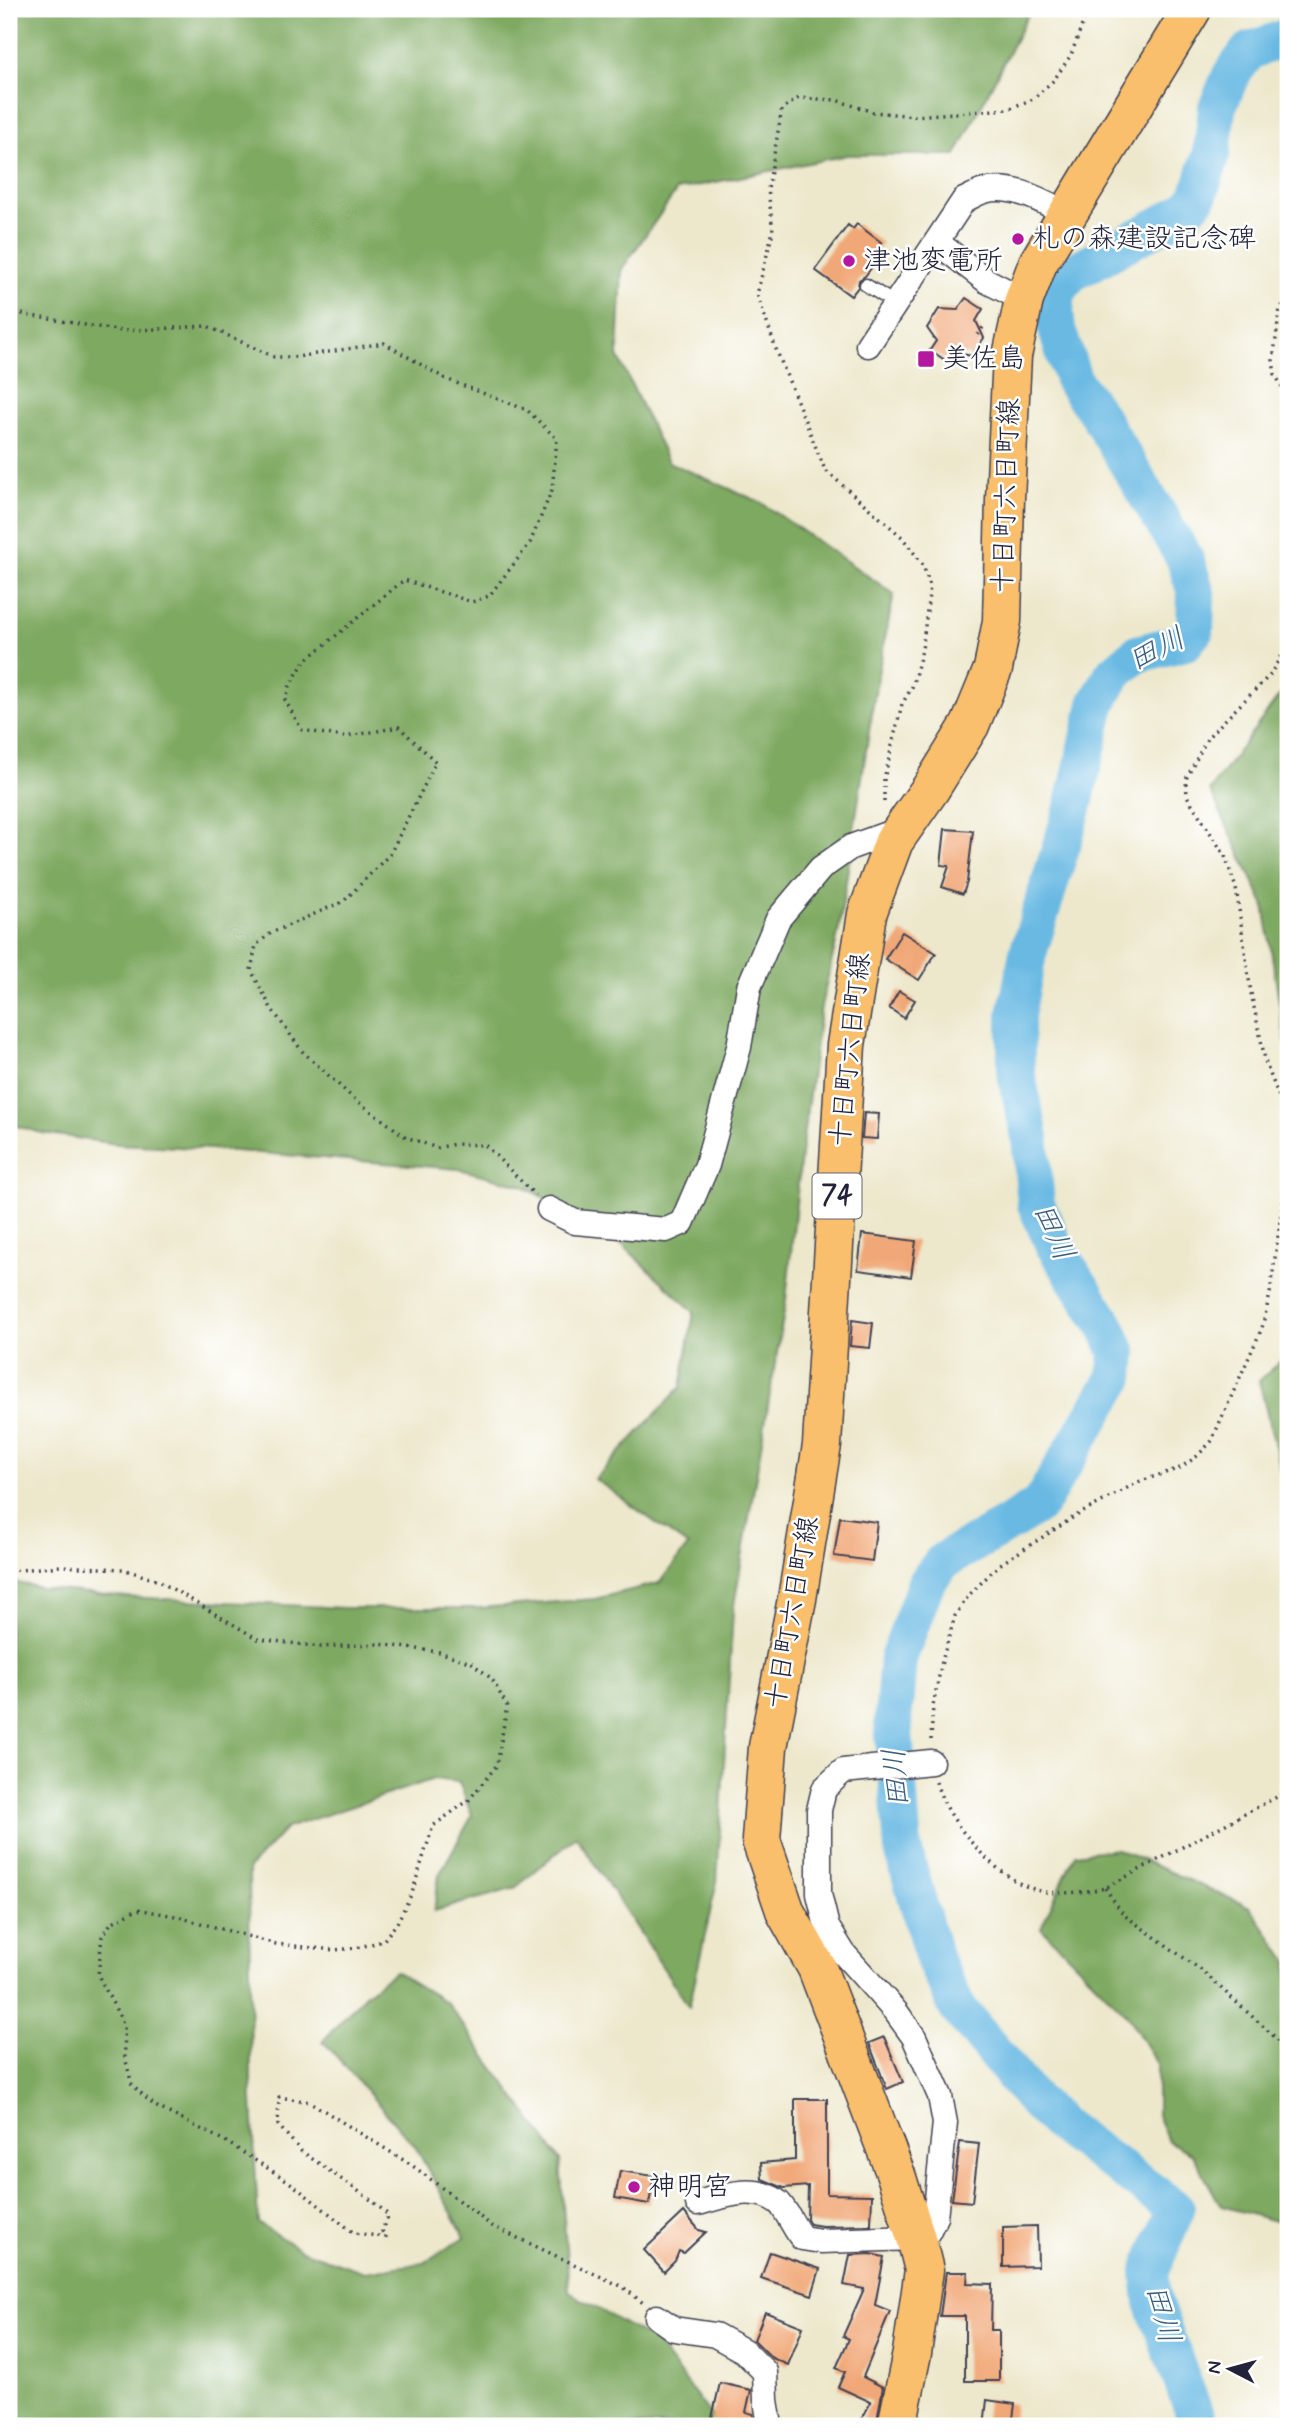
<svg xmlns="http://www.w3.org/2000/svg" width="1297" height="2435" font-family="Mynerve,'Klee One',sans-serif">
<rect width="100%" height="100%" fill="#fff"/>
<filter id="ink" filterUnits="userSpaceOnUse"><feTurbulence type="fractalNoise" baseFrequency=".0143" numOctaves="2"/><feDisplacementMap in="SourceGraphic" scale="14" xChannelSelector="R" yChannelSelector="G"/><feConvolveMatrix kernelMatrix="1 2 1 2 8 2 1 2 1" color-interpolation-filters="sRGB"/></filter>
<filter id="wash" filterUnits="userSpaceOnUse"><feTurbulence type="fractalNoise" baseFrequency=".00686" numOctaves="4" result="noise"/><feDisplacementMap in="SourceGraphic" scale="28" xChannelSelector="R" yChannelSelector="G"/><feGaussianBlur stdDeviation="1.57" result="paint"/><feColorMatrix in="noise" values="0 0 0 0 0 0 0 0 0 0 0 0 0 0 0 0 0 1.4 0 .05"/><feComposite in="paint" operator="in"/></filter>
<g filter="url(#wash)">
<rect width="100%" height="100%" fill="#ede8cc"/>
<g fill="#7ea961" stroke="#50664e" stroke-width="2">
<polygon points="9,9 1031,9 956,155 847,155 677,190 622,269 618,356 668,462 760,502 894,594 877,679 838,934 821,1006 802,1146 786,1300 733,1611 717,1881 689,2007 576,1836 515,1888 434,1911 439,1875 472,1816 459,1782 434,1779 286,1828 249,1868 251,2079 258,2223 301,2250 365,2272 423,2263 465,2237 415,2146 323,2041 364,1995 395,1971 447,2003 560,2160 569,2292 656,2342 719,2426 9,2426 9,1581 41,1588 127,1597 344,1608 479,1608 595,1599 659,1583 688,1546 595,1479 681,1387 694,1312 611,1234 521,1185 459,1169 198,1148 117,1144 42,1133 9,1124"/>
<polygon points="1288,688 1288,1048 1285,1039 1264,904 1210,790 1279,696"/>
<polygon points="1288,1354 1288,1474 1283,1478 1259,1381"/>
<polygon points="1117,1849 1250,1907 1288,1962 1288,2210 1279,2222 1221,2206 1192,2154 1168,2141 1157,2115 1157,2064 1127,2015 1041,1928 1075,1854"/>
</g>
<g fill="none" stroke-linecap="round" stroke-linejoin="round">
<polyline stroke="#69b9e3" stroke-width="38" points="1199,2426 1153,2302 1150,2272 1176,2209 1059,2124 1031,2097 957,2007 934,1959 903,1849 893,1721 898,1659 926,1583 943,1561 1020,1517 1040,1504 1116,1377 1118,1353 1108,1329 1054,1245 1036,1204 1030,1137 1016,1073 1016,1015 1028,953 1073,808 1097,704 1113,674 1137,654 1185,642 1195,630 1196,593 1185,559 1097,413 1074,382 1057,330 1055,311 1057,292 1070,274 1184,212 1198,197 1212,152 1217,108 1231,75 1249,51 1288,37"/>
</g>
<g id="blocks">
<g fill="#f1a878">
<polygon points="857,224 882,243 878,249 883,253 865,276 859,280 858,287 851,296 815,270 848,225 853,229"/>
<polygon points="966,298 983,309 976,321 984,338 971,356 954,352 948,362 930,350 936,341 927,328 939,309 957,310"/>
<polygon points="945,829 973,831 967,882 963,894 942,887 949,866 941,865"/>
<polygon points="902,932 936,953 919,980 885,959"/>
<polygon points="899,991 915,1000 904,1018 889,1008"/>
<polygon points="864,1113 879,1114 877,1139 862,1138"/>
<polygon points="862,1234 916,1241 911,1277 858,1270"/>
<polygon points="852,1320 873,1323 870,1348 850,1346"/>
<polygon points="840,1517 877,1522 872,1561 834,1556"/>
<polygon points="884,2037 903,2082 887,2089 869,2043"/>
<polygon points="795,2099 827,2099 827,2194 872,2195 871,2225 822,2226 810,2224 807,2219 808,2186 784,2188 762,2179 761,2163 795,2160"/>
<polygon points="960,2142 979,2144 972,2202 952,2200"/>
<polygon points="620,2171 654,2176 649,2204 615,2198"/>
<polygon points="684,2212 699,2230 706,2232 684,2253 679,2251 675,2261 664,2272 644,2250"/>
<polygon points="1037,2226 1038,2266 1003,2267 1003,2227"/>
<polygon points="770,2252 820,2269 812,2295 761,2278"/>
<polygon points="871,2254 884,2257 875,2305 890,2311 863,2377 883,2387 876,2426 858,2426 871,2402 838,2387 845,2372 836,2368 849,2339 843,2336 864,2289 844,2285 850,2255"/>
<polygon points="946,2272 968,2272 967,2283 992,2284 991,2330 999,2330 999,2381 965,2381 965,2316 940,2316"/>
<polygon points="765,2312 803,2327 788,2365 772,2358 754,2340"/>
<polygon points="720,2383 751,2390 746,2412 753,2414 755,2426 710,2426"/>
<polygon points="987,2400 1015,2404 1012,2426 984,2426"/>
</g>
</g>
</g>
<g filter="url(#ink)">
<use href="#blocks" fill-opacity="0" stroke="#404051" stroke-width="2"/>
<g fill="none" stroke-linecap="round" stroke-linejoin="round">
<g stroke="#404051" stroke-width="15">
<polyline id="service" points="866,285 896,304"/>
</g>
<g stroke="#404051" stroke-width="27">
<g id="minor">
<polyline points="938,243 987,281 1024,300"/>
<path d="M868 345 964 200C971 197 977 193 984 191 1013 183 1044 202 1068 214"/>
<polyline points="549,1209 575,1222 666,1230 682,1223 707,1165 739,1047 749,987 778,919 821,868 851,847 884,835 894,841"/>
<path d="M698 2203C723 2196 754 2184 778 2202 785 2207 795 2230 802 2238L821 2241 916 2238 928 2232 935 2217 945 2123 940 2096 914 2037 896 2012 844 1954 827 1927 819 1894V1810L824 1789 843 1771 931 1762"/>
<polyline points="657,2317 674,2329 715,2335 744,2351 765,2372 766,2400 770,2426"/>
</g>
</g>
<g stroke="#404051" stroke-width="41">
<polyline id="primary" points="897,2426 912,2353 924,2270 916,2238 896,2175 817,1968 786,1913 761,1840 768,1747 797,1599 822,1445 846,1045 867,914 894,841 931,788 970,725 993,669 1002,621 1005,499 1012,356 1024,300 1038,263 1192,9"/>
</g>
<g stroke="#404051" stroke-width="3.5" stroke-dasharray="2 5" stroke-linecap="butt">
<polyline points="1288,300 1280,308 1273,361 1275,374 1288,398"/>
<polyline points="9,308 25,315 122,331 207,326 274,357 297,357 384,343 446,379 527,410 557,439 552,490 530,543 489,596 472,602 404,580 305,661 291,683 285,700 302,730 344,737 399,727 436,762 390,854 344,901 271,933 256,945 251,970 271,1008 302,1051 353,1098 406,1137 437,1148 455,1144 485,1145 535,1195"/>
<polyline points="978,335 983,327"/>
<polyline points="1288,644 1270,675 1208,737 1186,779 1187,796 1225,856 1236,888 1251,993 1266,1064 1288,1119 1288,1129"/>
<polyline points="884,802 884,779 902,704 912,687 922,650 930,586 923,565 902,537 825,470 776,349 757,294 773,231 768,189 782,109 799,98 836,100 873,112 914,116 1008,109 1033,99 1054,80 1071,55 1088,9"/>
<polyline points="9,1571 60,1566 123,1569 159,1581 258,1639 321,1647 379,1644 439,1652 472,1663 492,1679 507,1706 497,1765 469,1800 433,1826 412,1893 397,1923 383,1941 356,1948 334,1950 276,1944 175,1916 137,1909 111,1923 102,1937 98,1975 124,2025 125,2057 132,2085 155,2106 225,2141 288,2181 354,2233 386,2237 382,2231 388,2215 374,2202 301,2151 278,2125 279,2097 310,2102 413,2166 492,2226 623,2287 643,2303"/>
<polyline points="931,1740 933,1706 942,1661 955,1616 969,1595 999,1565 1074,1517 1138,1482 1180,1468 1196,1457 1211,1442 1262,1328 1270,1294 1288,1164"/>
<path d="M936 1782C947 1822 999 1883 1041 1891 1063 1895 1084 1892 1105 1888L1288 1791"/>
<polyline points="1105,1888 1124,1915 1201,1970 1288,2049"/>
</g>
<use href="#service" stroke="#fff" stroke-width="12"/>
<use href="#minor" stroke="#fff" stroke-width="24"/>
<use href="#primary" stroke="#f9bf6d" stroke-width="38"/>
</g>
</g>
<g fill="#b5179e" stroke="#fff" stroke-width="2.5">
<circle cx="1018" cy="239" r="7"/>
<circle cx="849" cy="261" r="7"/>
<rect x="917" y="350" width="18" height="18" rx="3.5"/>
<circle cx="634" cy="2187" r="7"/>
</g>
<g text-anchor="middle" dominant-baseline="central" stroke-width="5" stroke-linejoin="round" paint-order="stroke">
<rect fill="#fff" stroke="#646476" stroke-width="2" x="812.5" y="1173.5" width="49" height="45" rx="5"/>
<g font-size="26" font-weight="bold" fill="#22223b">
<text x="837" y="1196">74</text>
</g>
<g font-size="28" fill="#22223b" stroke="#fff" text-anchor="start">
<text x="1032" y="239">札の森建設記念碑</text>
<text x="863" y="261">津池変電所</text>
<text x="942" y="359">美佐島</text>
<text x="648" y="2187">神明宮</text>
</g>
<g font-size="28" fill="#22223b" stroke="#fff">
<text transform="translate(1007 496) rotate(-88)">十日町六日町線</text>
<text transform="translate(851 1050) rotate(-84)">十日町六日町線</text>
<text transform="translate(793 1613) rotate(-80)">十日町六日町線</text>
</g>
<g font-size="30" font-style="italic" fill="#3e5e7e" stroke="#fff">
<text transform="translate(1157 650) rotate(-27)">田川</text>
<text transform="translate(1053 1232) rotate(66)">田川</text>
<text transform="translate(897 1778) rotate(-95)">田川</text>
<text transform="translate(1162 2314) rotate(75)">田川</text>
</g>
</g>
<rect width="1297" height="2435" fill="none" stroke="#fff" stroke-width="35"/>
<g transform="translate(1230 2369) rotate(276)" stroke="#ffffff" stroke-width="5" paint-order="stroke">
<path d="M0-5L12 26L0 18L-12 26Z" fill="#22223b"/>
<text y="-10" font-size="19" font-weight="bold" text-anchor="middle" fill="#22223b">N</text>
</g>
</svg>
